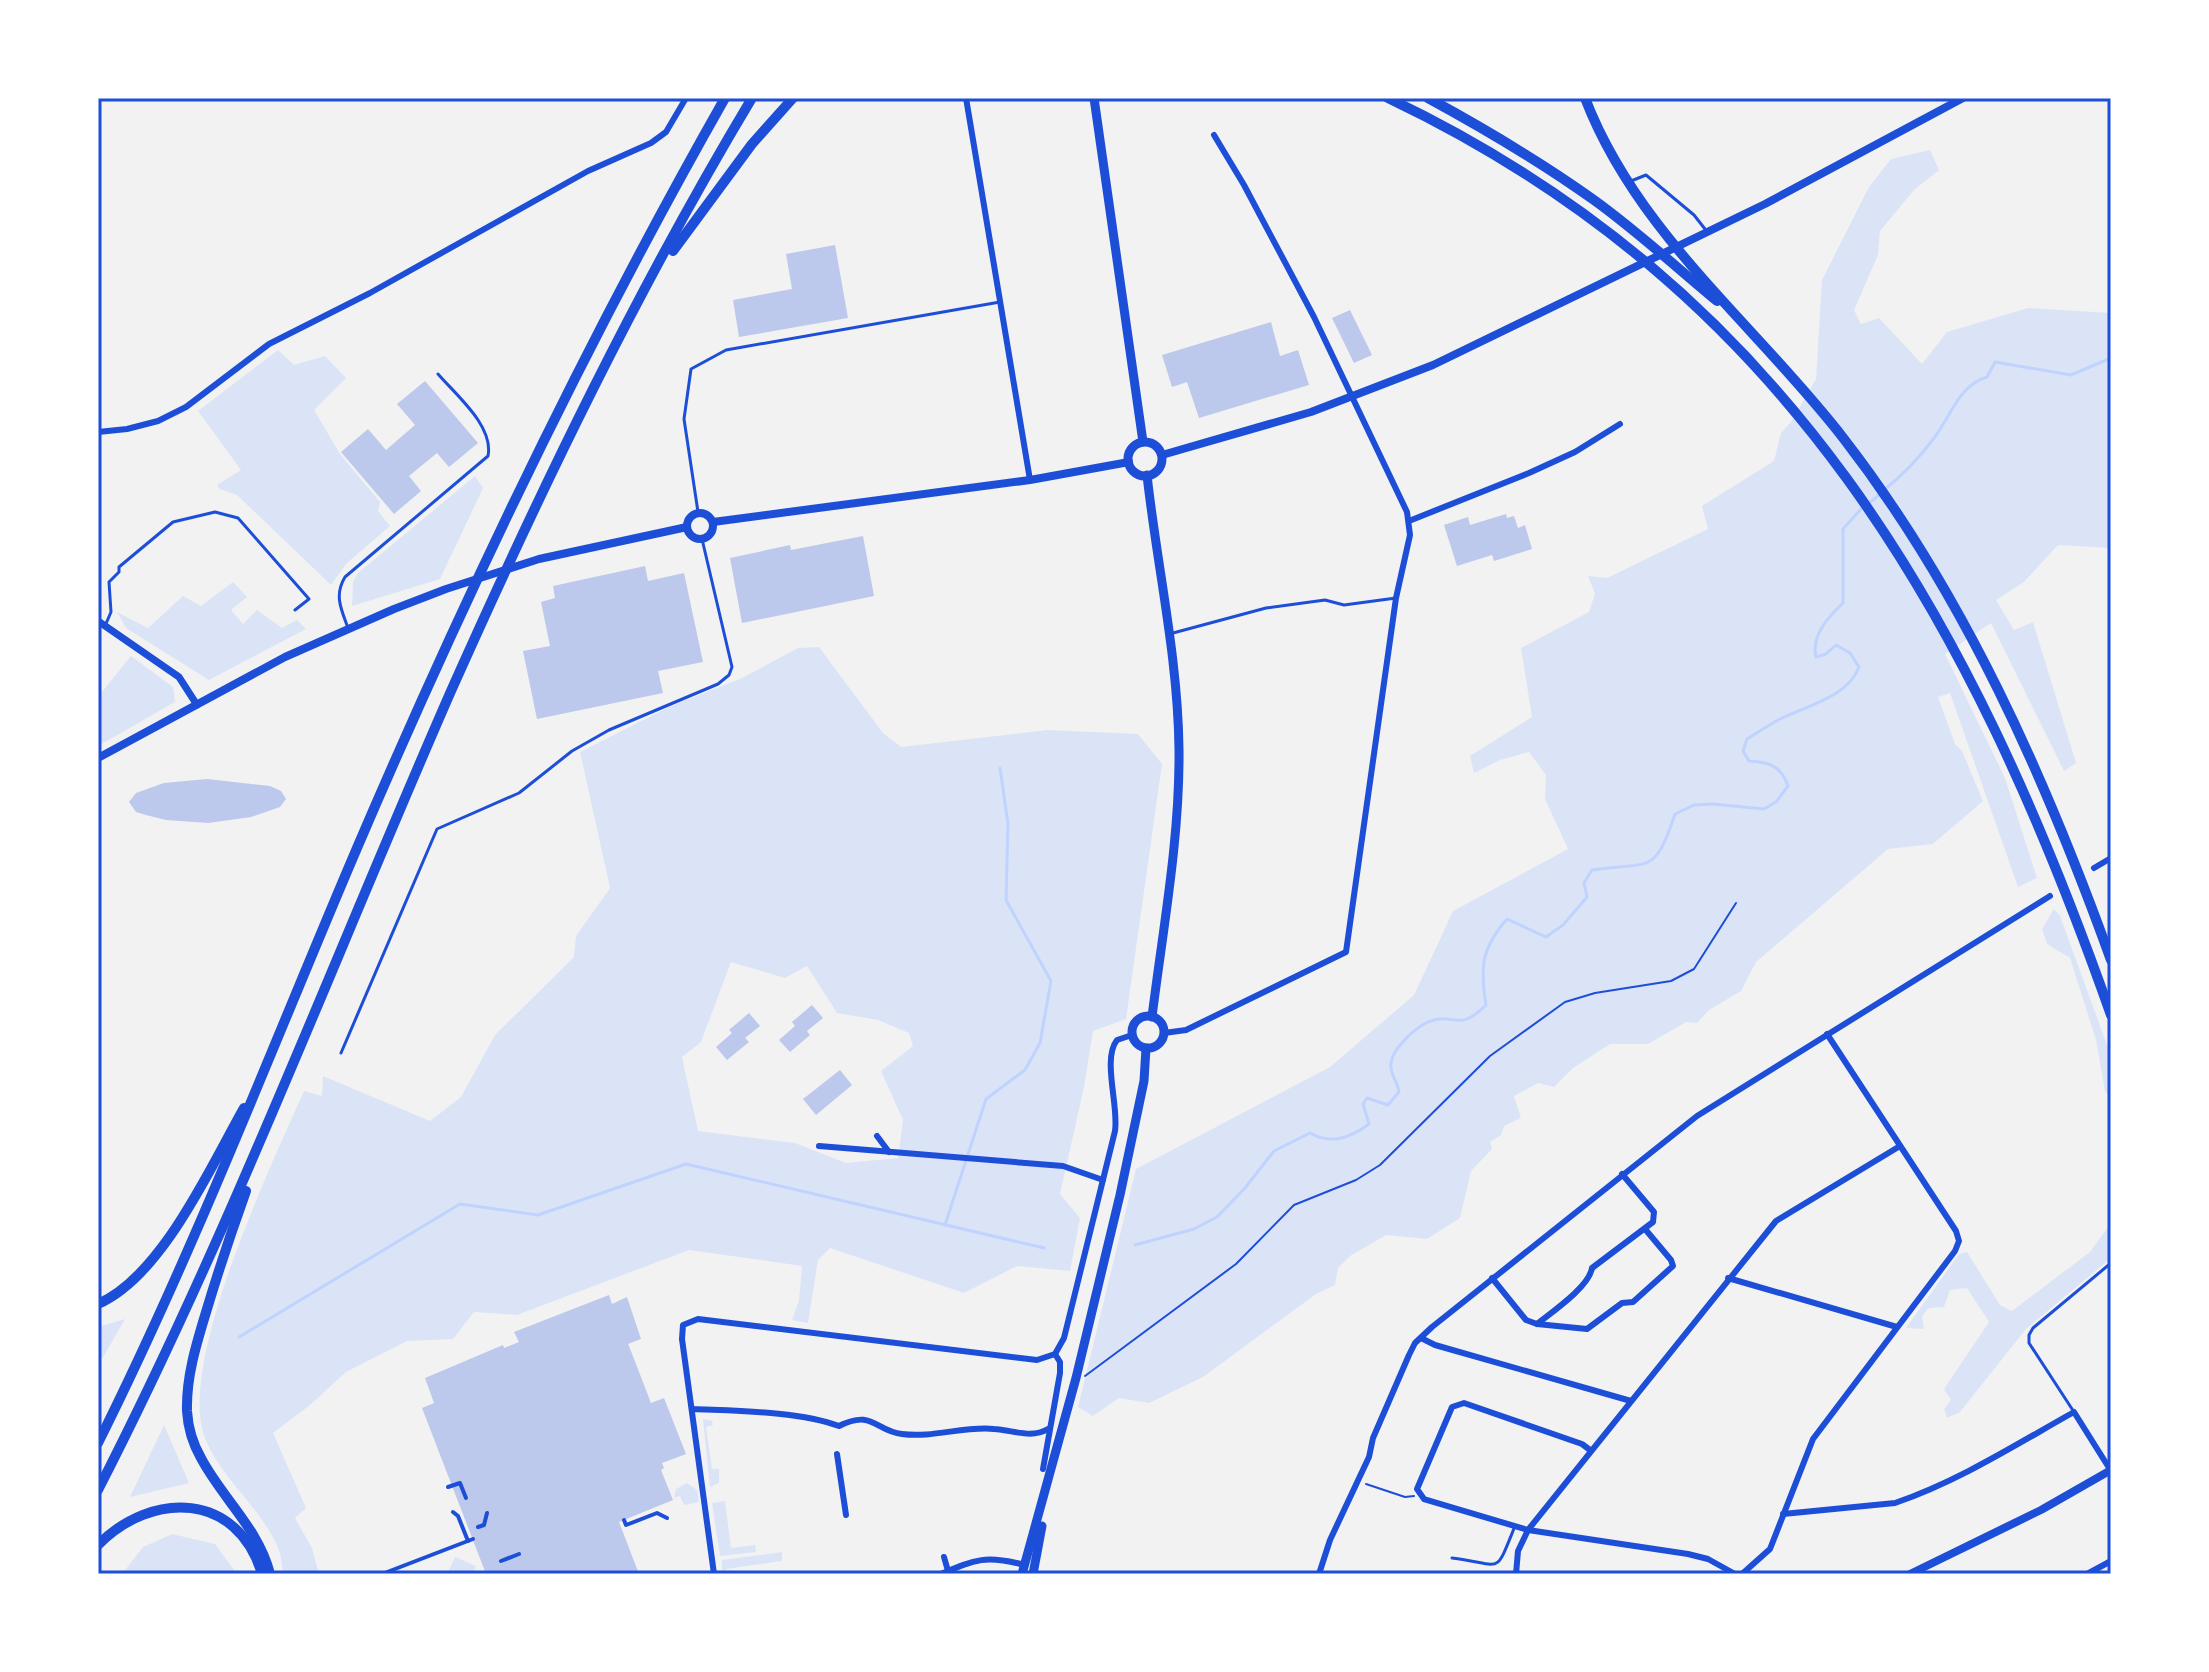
<svg xmlns="http://www.w3.org/2000/svg" width="2209" height="1672" font-family="'PT Sans',sans-serif">
<rect width="100%" height="100%" fill="#f2f2f2"/>
<g fill="#dbe4f7" fill-rule="evenodd">
<polygon points="1930,150 1939,170 1914,190 1880,231 1878,255 1854,310 1861,324 1879,318 1922,364 1947,332 2028,308 2111,313 2111,548 2058,545 2024,582 1996,600 2014,630 2033,622 2076,763 2064,771 1991,623 1945,654 2005,778 2037,878 2018,887 1950,693 1938,697 1955,744 1962,751 1983,801 1933,844 1888,849 1756,962 1741,991 1709,1010 1697,1023 1686,1022 1648,1044 1610,1044 1573,1068 1554,1087 1538,1083 1514,1096 1521,1118 1504,1126 1501,1135 1490,1142 1492,1149 1471,1171 1460,1218 1427,1239 1386,1235 1350,1256 1338,1268 1335,1285 1316,1294 1203,1377 1149,1403 1119,1398 1093,1416 1078,1407 1136,1169 1330,1067 1414,995 1453,911 1568,849 1545,799 1546,775 1529,752 1500,760 1474,773 1470,756 1532,717 1521,648 1589,612 1595,594 1588,576 1607,578 1708,529 1702,506 1774,461 1781,433 1791,422 1816,379 1822,280 1869,187 1891,159"/>
<polygon points="278,350 294,365 325,356 346,378 314,410 340,454 380,502 378,511 390,526 347,563 331,585 237,495 220,489 217,485 241,470 198,411"/>
<polygon points="475,476 483,488 440,579 352,606 353,582 358,573"/>
<polygon points="233,582 247,597 231,610 243,624 257,610 282,628 297,620 306,629 209,680 126,628 117,612 148,628 183,596 201,606"/>
<path d="M819 647 883 733 901 747 1048 730 1138 734 1162 764 1126 1019 1093 1031 1084 1087 1060 1194 1080 1218 1070 1271 1017 1266 964 1293 830 1248 818 1260 808 1323 792 1320 799 1300 802 1266 689 1250 517 1315 474 1312 453 1339 407 1341 346 1372 310 1405 273 1433 306 1508 295 1518 312 1548 319 1574H283C282 1566 281 1557 279 1550 262 1508 221 1479 205 1438 176 1364 272 1164 304 1091L322 1096 323 1076 430 1121 461 1097 495 1035 574 957 576 936 610 888 580 752 669 707 742 678 798 648ZM731 962 785 978 807 966 837 1013 878 1020 909 1033 913 1046 881 1071 903 1120 898 1158 846 1163 795 1143 698 1131 682 1057 701 1042Z"/>
<polygon points="131,656 173,687 175,702 98,746 98,697"/>
<polygon points="2054,909 2060,916 2111,1056 2111,1098 2105,1091 2096,1040 2070,958 2047,944 2042,929"/>
<polygon points="2111,1223 2111,1258 2026,1329 1960,1412 1947,1418 1944,1409 1951,1400 1944,1389 1989,1322 1967,1288 1950,1290 1944,1307 1929,1308 1922,1316 1924,1329 1906,1328 1959,1254 1967,1252 2000,1305 2012,1311 2090,1252"/>
<polygon points="125,1319 102,1359 98,1351 98,1327"/>
<polygon points="703,1419 712,1421 713,1425 706,1427 712,1469 719,1469 719,1483 710,1487"/>
<polygon points="164,1425 189,1483 130,1497"/>
<polygon points="687,1483 697,1490 699,1502 684,1505 680,1496 674,1498 676,1489"/>
<polygon points="725,1501 731,1548 755,1545 756,1552 720,1556 712,1503"/>
<polygon points="172,1534 215,1544 237,1574 122,1574 143,1547"/>
<polygon points="782,1552 782,1561 726,1569 726,1574 722,1574 722,1560"/>
<polygon points="455,1557 476,1566 473,1574 447,1574"/>
</g>
<g fill="none" stroke-linecap="round" stroke-linejoin="round">
<g stroke="#bfd3fe" stroke-width="3">
<path d="M1885 489C1904 474 1920 457 1934 438 1951 416 1959 385 1987 377L1995 362 2071 375 2111 358"/>
<polyline points="1867,505 1880,494"/>
<polyline points="945,1225 986,1099 1025,1070 1040,1043 1051,981 1006,900 1008,824 1000,768"/>
<path d="M1135 1245 1194 1229 1217 1217 1245 1188 1274 1151 1310 1133C1331 1145 1350 1138 1369 1124L1363 1104 1367 1098 1388 1105 1399 1092C1398 1082 1389 1074 1391 1063 1393 1048 1415 1028 1428 1022 1455 1011 1457 1034 1486 1005 1480 967 1481 949 1507 919L1546 937 1563 925 1587 897 1584 883 1592 870C1650 861 1654 877 1675 814L1694 805 1713 804 1764 809 1776 802 1788 786C1781 766 1770 762 1749 761L1743 751 1747 739C1758 732 1769 725 1780 719 1806 706 1848 697 1859 667L1850 653 1836 645 1826 654 1816 657C1811 636 1828 617 1843 603V529L1861 509"/>
<polyline points="239,1337 460,1204 538,1215 686,1164 1044,1248"/>
</g>
</g>
<g fill="#bdc9ec">
<polygon points="835,245 848,318 739,337 733,300 792,289 786,254"/>
<polygon points="1350,310 1372,355 1354,363 1332,318"/>
<polygon points="1271,322 1280,356 1298,350 1309,385 1199,418 1187,382 1172,387 1162,355"/>
<polygon points="425,381 478,443 449,467 437,453 409,476 421,491 394,514 341,452 368,429 386,450 415,425 397,404"/>
<polygon points="1506,514 1507,518 1514,516 1518,528 1525,525 1532,549 1494,561 1492,555 1457,566 1444,525 1468,517 1470,525"/>
<polygon points="863,536 874,596 742,623 730,558 790,545 791,550"/>
<polygon points="645,566 648,581 684,573 703,662 658,671 663,693 537,719 523,651 550,646 541,602 555,598 553,586"/>
<polygon points="207,779 270,786 281,791 286,799 280,807 251,817 208,823 166,820 146,815 136,812 129,802 136,793 164,783"/>
<polygon points="812,1005 823,1018 807,1031 810,1035 790,1052 779,1040 795,1026 792,1022"/>
<polygon points="749,1013 760,1026 745,1038 749,1042 727,1060 716,1047 732,1033 729,1030"/>
<polygon points="840,1070 852,1085 816,1115 803,1099"/>
<polygon points="609,1295 612,1304 627,1297 641,1339 628,1344 629,1346 651,1403 664,1398 686,1454 662,1463 664,1468 661,1470 673,1500 619,1522 639,1574 486,1574 422,1408 434,1403 425,1378 503,1345 504,1348 519,1342 514,1332"/>
</g>
<g fill="none" stroke-linecap="round" stroke-linejoin="round">
<g stroke="#1d4ed8" stroke-width="2">
<polyline points="1085,1376 1236,1264 1294,1205 1356,1180 1380,1165 1490,1056 1565,1002 1595,993 1671,981 1694,969 1736,903"/>
<polyline points="1366,1484 1405,1497 1414,1496"/>
</g>
<g stroke="#1d4ed8" stroke-width="3">
<polyline points="1631,181 1646,175 1694,215 1705,229"/>
<polyline points="698,512 684,419 691,369 726,350 1000,302"/>
<polyline points="105,626 111,612 109,582 119,572 119,567 173,522 215,512 238,518 309,599 295,610"/>
<path d="M348 628C341 609 334 595 345 577L488 456C494 426 456 395 438 374"/>
<polyline points="1173,633 1266,608 1325,600 1344,605 1396,598"/>
<polyline points="341,1053 437,829 519,793 572,751 609,730 718,684 729,675 732,667 702,539"/>
<polyline points="2074,1412 2029,1343 2029,1335 2033,1328 2111,1263"/>
<path d="M1452 1558C1503 1564 1494 1578 1515 1526"/>
</g>
<g stroke="#1d4ed8" stroke-width="4">
<polyline points="448,1487 460,1483 466,1498"/>
<polyline points="453,1512 458,1516 468,1541"/>
<polyline points="624,1520 626,1525 657,1513 667,1518"/>
<polyline points="478,1527 484,1525 487,1513"/>
<polyline points="501,1561 519,1554"/>
<polyline points="382,1574 473,1539"/>
</g>
<g stroke="#1d4ed8" stroke-width="6">
<polyline points="966,98 1030,480"/>
<polyline points="98,432 127,429 158,421 186,407 269,344 370,293 588,171 651,143 666,132 686,98"/>
<polyline points="1409,521 1529,473 1575,452 1620,424"/>
<polyline points="2094,868 2111,858"/>
<polyline points="1164,1033 1186,1030 1346,952 1396,598 1410,535 1407,512 1314,317 1244,185 1214,135"/>
<polyline points="877,1136 889,1152"/>
<polyline points="819,1146 1063,1166 1103,1180"/>
<polyline points="1492,1278 1526,1320 1537,1324 1587,1329 1622,1303 1633,1302 1673,1266 1671,1260 1645,1229"/>
<polyline points="1728,1278 1897,1327"/>
<path d="M1537 1324C1552 1312 1589 1287 1592 1268L1653 1222 1654 1212 1622 1174"/>
<polyline points="1421,1338 1435,1345 1631,1401"/>
<path d="M692 1409C735 1411 799 1411 839 1426 873 1409 875 1431 902 1434 933 1438 964 1426 994 1429 1013 1430 1031 1439 1048 1429"/>
<polyline points="1590,1450 1582,1444 1464,1403 1452,1407 1417,1489 1424,1499 1528,1530 1688,1554 1708,1559 1735,1574"/>
<polyline points="837,1454 846,1515"/>
<polyline points="1043,1469 1060,1373 1060,1362 1055,1354"/>
<path d="M1783 1514 1895 1503C1959 1481 2015 1445 2074 1412L2111 1471"/>
<polyline points="944,1557 948,1571"/>
<path d="M714 1574 682 1339 683 1325 698 1319 1037 1360 1055 1354 1064 1338 1115 1131C1119 1106 1102 1059 1117 1040L1132 1035"/>
<path d="M941 1574C976 1559 986 1555 1025 1565"/>
<polyline points="1319,1574 1330,1540 1369,1457 1373,1438 1409,1355 1415,1343 1432,1327 1697,1116 2050,896"/>
<polyline points="1516,1574 1518,1551 1528,1530 1776,1221 1900,1146"/>
<polyline points="1742,1574 1770,1549 1813,1439 1955,1251 1959,1241 1956,1231 1827,1034"/>
<polyline points="2087,1574 2111,1561"/>
</g>
<polyline stroke="#1d4ed8" stroke-width="7" points="98,621 179,677 197,705"/>
<g stroke="#1d4ed8" stroke-width="8">
<polyline points="1162,455 1311,412 1433,365 1765,204 1963,98"/>
<circle cx="700" cy="526" r="13"/>
<polyline points="713,522 1030,480 1129,462"/>
<polyline points="98,758 285,657 394,609 446,589 539,559 687,527"/>
<polyline points="1910,1574 2041,1510 2111,1470"/>
</g>
<g stroke="#1d4ed8" stroke-width="9">
<polyline points="1094,98 1143,442"/>
<circle cx="1145" cy="459" r="17"/>
<path d="M1147 475C1157 566 1178 657 1179 749 1180 838 1163 928 1152 1017"/>
<circle cx="1148" cy="1032" r="16"/>
<polyline points="1022,1574 1076,1378 1120,1195 1144,1081 1146,1048"/>
<polyline points="1033,1574 1042,1526"/>
</g>
<g stroke="#1d4ed8" stroke-width="10">
<path d="M1388 98C1787 288 1970 615 2111 1015"/>
<path d="M1428 98C1485 129 1541 162 1594 200 1637 231 1676 267 1717 301"/>
<path d="M1585 98C1637 234 1757 326 1844 439 1964 594 2045 777 2111 960"/>
<polyline points="673,251 752,144 793,98"/>
<path d="M246 1191C232 1230 219 1269 207 1309 197 1342 186 1376 187 1411 188 1428 193 1444 201 1458 222 1498 259 1529 270 1574"/>
<path d="M98 1304C162 1276 210 1168 244 1108"/>
<path d="M98 1443C195 1249 272 1047 357 848 467 591 587 341 725 98"/>
<path d="M98 1490C231 1231 334 958 451 691 541 489 638 288 752 98"/>
<path d="M98 1545C152 1490 238 1492 262 1574"/>
</g>
</g>
<rect width="2209" height="1672" fill="none" stroke="#ffffff" stroke-width="200"/>
<rect x="100" y="100" width="2009" height="1472" fill="none" stroke="#1d4ed8" stroke-width="3"/>
</svg>
